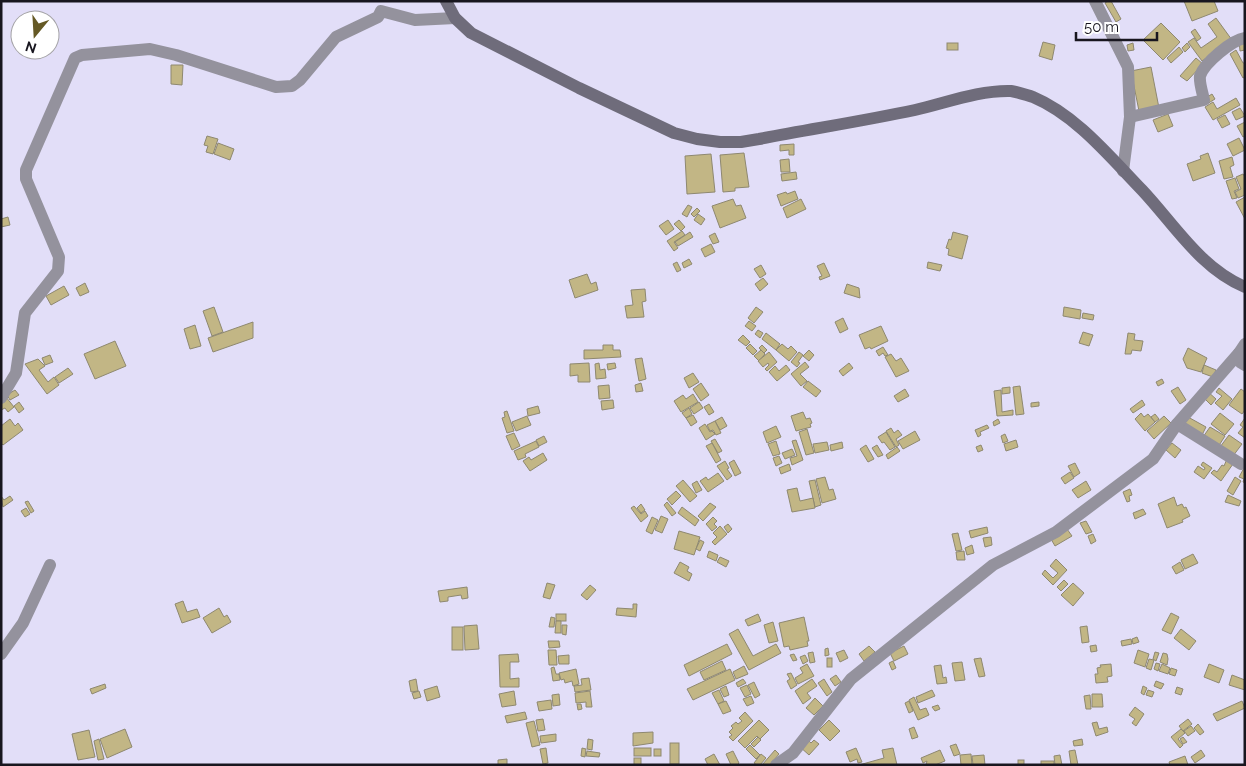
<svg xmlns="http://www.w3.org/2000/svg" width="1246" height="766" font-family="Raleway,sans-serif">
<rect width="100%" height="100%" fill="#e2def8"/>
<g fill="#c2b685" stroke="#8e8870">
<polygon points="1108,1 1111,1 1121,19 1116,22 1105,3"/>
<polygon points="1184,1 1214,1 1218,11 1192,21"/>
<polygon points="1216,18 1232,40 1202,61 1188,42 1194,38 1201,48 1217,37 1208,24"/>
<polygon points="1161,23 1180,42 1163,60 1143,40"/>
<polygon points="1195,29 1201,38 1197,41 1191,32"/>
<polygon points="1245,39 1245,50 1240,51 1239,40"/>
<polygon points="1043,42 1055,45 1052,60 1039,56"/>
<rect x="947" y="43" width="11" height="7"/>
<polygon points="1133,43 1134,50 1128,51 1127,45"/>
<polygon points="1187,43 1190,47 1185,52 1182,48"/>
<polygon points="1179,47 1183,52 1171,63 1167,58"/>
<polygon points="1236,50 1243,63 1245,63 1245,77 1243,78 1230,54"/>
<polygon points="1196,58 1203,64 1187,81 1180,76"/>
<polygon points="171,65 183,65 182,85 171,84"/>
<polygon points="1151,67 1159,108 1139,111 1131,71"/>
<polygon points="1212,94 1215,99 1207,104 1204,99"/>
<polygon points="1236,98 1240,105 1213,120 1205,107 1213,102 1217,109"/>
<polygon points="1240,108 1245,116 1236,120 1232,112"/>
<polygon points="1168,114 1173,126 1158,132 1153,120"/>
<polygon points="1225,115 1230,124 1222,128 1217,119"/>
<polygon points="1245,122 1245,136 1243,137 1237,126"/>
<polygon points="207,136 218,139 213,154 206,152 208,146 204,145"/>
<polygon points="1239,138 1245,150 1233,156 1227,144"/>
<polygon points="218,143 234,149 230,160 214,154"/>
<polygon points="794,144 794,155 789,155 789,150 780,151 780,145"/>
<polygon points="744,153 749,187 735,188 735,191 723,192 720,155"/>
<polygon points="1208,153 1215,173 1193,181 1187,164 1201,159 1200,156"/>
<polygon points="711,154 715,192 687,194 685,156"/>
<polygon points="1232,157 1234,165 1230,167 1233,177 1224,179 1219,161"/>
<polygon points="789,159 790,172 781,172 780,160"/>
<polygon points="796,172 797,179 782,181 781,174"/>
<polygon points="1243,174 1245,177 1245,195 1238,198 1235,192 1241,189 1236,177"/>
<polygon points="1235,178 1239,189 1234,191 1237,198 1232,199 1226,181"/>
<polygon points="795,191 798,199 781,206 777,195 786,192 787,194"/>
<polygon points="1245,197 1245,219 1236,202"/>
<polygon points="733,199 736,206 741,205 746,218 720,228 712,206"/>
<polygon points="801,199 806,209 787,218 783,208"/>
<polygon points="688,205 692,207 687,217 682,214"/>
<polygon points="697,208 700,211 694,217 691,214"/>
<polygon points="698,214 705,219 701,225 694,220"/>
<polygon points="8,217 10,225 1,227 1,219"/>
<polygon points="668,220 674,229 666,235 659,226"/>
<polygon points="679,220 685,227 681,231 674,224"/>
<polygon points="682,231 685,235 674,242 678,248 674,251 667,241"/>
<polygon points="690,232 693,237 678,246 675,242"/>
<polygon points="953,232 968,236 962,259 948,255 949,249 946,248 949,239 951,240"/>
<polygon points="715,233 719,242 713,244 709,236"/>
<polygon points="711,244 715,252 705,257 701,249"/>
<polygon points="689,259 692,264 684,268 682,263"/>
<polygon points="677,262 681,270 677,272 673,264"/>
<polygon points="928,262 942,265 940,271 927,268"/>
<polygon points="824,263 830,276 820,280 819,277 822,276 817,266"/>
<polygon points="761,265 766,274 760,278 754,269"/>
<polygon points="587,274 591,284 596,282 598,290 575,298 569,280"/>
<polygon points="763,278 768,284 760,291 755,284"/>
<polygon points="85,283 89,292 80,296 76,288"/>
<polygon points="847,284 859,288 860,298 844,293"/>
<polygon points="64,286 69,295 51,305 46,296"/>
<polygon points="645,289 646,301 642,302 644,317 627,318 625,306 633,305 631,290"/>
<polygon points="214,307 223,332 212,336 203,311"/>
<polygon points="756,307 763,312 754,323 748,318"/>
<polygon points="1064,307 1081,310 1080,319 1063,316"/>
<polygon points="1083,313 1094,315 1093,320 1082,318"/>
<polygon points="843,318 848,329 840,333 835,322"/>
<polygon points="749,321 756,326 752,331 745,326"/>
<polygon points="253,322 253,338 213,352 208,338"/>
<polygon points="195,325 201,346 190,349 184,329"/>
<polygon points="881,326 888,341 871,349 870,347 865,349 859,335"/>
<polygon points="758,330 763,333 760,338 755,334"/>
<polygon points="1083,332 1093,335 1089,346 1079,343"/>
<polygon points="766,333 780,344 776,350 762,339"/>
<polygon points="1128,333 1135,334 1134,340 1143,341 1141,351 1132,350 1131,354 1125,354"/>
<polygon points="743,335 750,342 746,346 738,340"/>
<polygon points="115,341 126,366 95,379 84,354"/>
<polygon points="750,344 757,351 753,355 746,348"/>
<polygon points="782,344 788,349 791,346 797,352 789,361 776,350"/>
<polygon points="603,345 613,345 613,350 620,350 621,357 584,359 584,350 603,350"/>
<polygon points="762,345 767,350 764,353 759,348"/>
<polygon points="883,347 888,355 885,356 883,353 879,356 876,351"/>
<polygon points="1188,348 1207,358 1201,372 1187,368 1183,359"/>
<polygon points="761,350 765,354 759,361 754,356"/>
<polygon points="809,350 814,355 809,361 803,356"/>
<polygon points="769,352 777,362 767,371 765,369 769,365 768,363 763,367 758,361"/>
<polygon points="799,352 803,355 798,362 800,363 797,367 791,362"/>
<polygon points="891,354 896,361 901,358 909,371 896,377 885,357"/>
<polygon points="50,355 53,362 45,365 42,358"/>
<polygon points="642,358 646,379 639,381 635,359"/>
<polygon points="38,359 45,366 39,370 48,382 54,377 59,385 47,394 25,364"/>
<polygon points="805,362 809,367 800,374 807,381 801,386 791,374"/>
<polygon points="589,363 590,382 578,382 578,375 570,376 570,364"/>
<polygon points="599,363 600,370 605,369 606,378 596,379 595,364"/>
<polygon points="615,363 616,368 608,370 607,364"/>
<polygon points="849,363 853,368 843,376 839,371"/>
<polygon points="786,365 790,370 777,381 769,372 775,366 779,371"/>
<polygon points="1204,365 1216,370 1213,377 1202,373"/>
<polygon points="68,368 73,374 59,383 55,377"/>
<polygon points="693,373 699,382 689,388 684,378"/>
<polygon points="1162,379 1164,383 1158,386 1156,382"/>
<polygon points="808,381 821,391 816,397 803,387"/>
<polygon points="641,383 643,391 636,392 635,385"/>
<polygon points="701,383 709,395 701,401 693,389"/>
<polygon points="609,385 610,398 599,399 598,386"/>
<polygon points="1020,386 1024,414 1016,415 1013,387"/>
<polygon points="1010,387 1010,393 1002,394 1002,388"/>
<polygon points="1178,387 1186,400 1180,404 1171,391"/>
<polygon points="1219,388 1232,399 1223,410 1215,403 1222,396 1216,392"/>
<polygon points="905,389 909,396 898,402 894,396"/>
<polygon points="1241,389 1245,392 1245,410 1242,414 1229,405"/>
<polygon points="15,390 19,395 10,400 7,395"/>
<polygon points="1001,390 1002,412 1013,410 1013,415 997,416 994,391"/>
<polygon points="1207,391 1216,399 1211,405 1202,396"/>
<polygon points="693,394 698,402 681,412 674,401 683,395 686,399"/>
<polygon points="6,397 14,407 8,412 5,408 1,410 1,401"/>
<polygon points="613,400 614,408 602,410 601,401"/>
<polygon points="1142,400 1145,405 1133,413 1130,409"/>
<polygon points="19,402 24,409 19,413 14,406"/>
<polygon points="699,402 703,408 694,414 690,408"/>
<polygon points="1039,402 1039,406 1031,407 1031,403"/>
<polygon points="709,404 714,412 709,415 704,407"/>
<polygon points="538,406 540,413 528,416 527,409"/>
<polygon points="689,408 692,414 686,418 682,413"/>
<polygon points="507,411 514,431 507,433 502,418 505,417 504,412"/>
<polygon points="803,412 806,419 810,418 812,423 810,424 811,427 796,431 791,416"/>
<polygon points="1141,413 1144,417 1148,414 1155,422 1145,431 1135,419"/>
<polygon points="1220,413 1234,424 1225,435 1211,424"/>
<polygon points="1155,414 1159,419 1155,422 1151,417"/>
<polygon points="693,415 697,422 691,426 686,418"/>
<polygon points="527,416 531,425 516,431 512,422"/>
<polygon points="1164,416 1171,423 1154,439 1147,431"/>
<polygon points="722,417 727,426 720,430 715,421"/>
<polygon points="1188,417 1206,427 1202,435 1183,425"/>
<polygon points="1245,418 1245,438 1238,433 1243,427 1240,425"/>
<polygon points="10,419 15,426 18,423 23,430 3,445 1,443 1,426"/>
<polygon points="998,419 1000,423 994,426 993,422"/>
<polygon points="715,421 721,433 716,435 713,430 710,431 707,425"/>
<polygon points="705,424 710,432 712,431 715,434 706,440 699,428"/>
<polygon points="987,425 989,428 980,432 981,435 978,437 975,430"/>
<polygon points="776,426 781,437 767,443 763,432"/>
<polygon points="1210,427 1225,436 1218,447 1203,437"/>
<polygon points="891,428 894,433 898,430 902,435 896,439 899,445 896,447 886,431"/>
<polygon points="807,429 814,453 806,455 799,432"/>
<polygon points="915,431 920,440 903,449 898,441"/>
<polygon points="886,432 895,447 890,450 884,442 882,443 878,437"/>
<polygon points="514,433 520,446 512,450 506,436"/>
<polygon points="1005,434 1008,441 1003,443 1001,436"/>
<polygon points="1229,435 1242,444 1233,456 1220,447"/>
<polygon points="544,436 547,442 539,446 536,440"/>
<polygon points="715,439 722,451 718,453 711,441"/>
<polygon points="796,440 803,460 792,465 790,458 797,456 792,441"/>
<polygon points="1016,440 1018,447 1006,451 1004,444"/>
<polygon points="536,441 539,447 525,454 526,457 518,460 514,451"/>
<polygon points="776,441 780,454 773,456 768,444"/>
<polygon points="827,442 829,450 815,453 813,444"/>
<polygon points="842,442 843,448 831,451 830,445"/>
<polygon points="712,443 721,460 716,463 706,446"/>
<polygon points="1172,443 1181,450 1175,458 1166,450"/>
<polygon points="866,445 874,459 868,462 860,449"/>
<polygon points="877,445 883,455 878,457 872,448"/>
<polygon points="981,445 983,450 978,452 976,447"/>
<polygon points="897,447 900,451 888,459 886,455"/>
<polygon points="792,449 795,455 785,459 782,453"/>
<polygon points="543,453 547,460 530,471 523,461 529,457 531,460"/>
<polygon points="779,456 782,463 776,466 773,458"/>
<polygon points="1227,459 1233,464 1221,481 1211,473 1214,470 1217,472 1222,465 1224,466"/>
<polygon points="734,460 741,473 735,476 729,463"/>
<polygon points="725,461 729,468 727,469 732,476 727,480 717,466"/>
<polygon points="1203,462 1212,468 1204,479 1194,472 1198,466 1204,470 1205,468 1201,465"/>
<polygon points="1075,463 1080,473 1074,477 1068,466"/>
<polygon points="789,464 791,470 781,474 779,468"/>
<polygon points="1244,468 1245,468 1245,483 1243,482 1244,479 1239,477"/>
<polygon points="1070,472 1074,478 1065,484 1061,478"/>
<polygon points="718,473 724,481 708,492 700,481 706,477 708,480"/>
<polygon points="825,477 829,490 833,489 836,499 822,503 816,479"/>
<polygon points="1235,477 1241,481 1233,495 1227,491"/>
<polygon points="683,480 697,496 690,502 676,486"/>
<polygon points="815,480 821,505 815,507 809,481"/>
<polygon points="697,481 702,490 696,493 692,484"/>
<polygon points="1086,481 1091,490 1078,498 1072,490"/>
<polygon points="797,488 800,501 813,498 815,508 792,512 787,490"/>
<polygon points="1130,489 1132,495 1129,496 1130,501 1127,502 1123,492"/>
<polygon points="676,491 681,496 672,505 667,499"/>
<polygon points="1228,495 1241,501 1239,506 1225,502"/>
<polygon points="1,496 4,500 10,496 13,500 3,507"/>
<polygon points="1174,497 1177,506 1182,504 1184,508 1186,507 1190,516 1182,520 1183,522 1167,528 1158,504"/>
<polygon points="28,501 34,511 31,513 25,502"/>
<polygon points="667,502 676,513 672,516 664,505"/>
<polygon points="710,503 716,507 703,521 698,516"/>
<polygon points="641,504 645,510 641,513 637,508"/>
<polygon points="634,506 641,514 645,511 648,516 641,522 631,508"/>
<polygon points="682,507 699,520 695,526 678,513"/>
<polygon points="26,508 30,514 25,517 21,511"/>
<polygon points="1143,509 1146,514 1135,519 1133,513"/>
<polygon points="661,516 668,519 662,533 655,530"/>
<polygon points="652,517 658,520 652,534 646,531"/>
<polygon points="713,517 717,521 714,524 717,527 712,531 706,524"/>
<polygon points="1086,521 1092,532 1086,534 1080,523"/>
<polygon points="728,524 732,529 728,533 724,527"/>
<polygon points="720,526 727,534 715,545 712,542 717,537 713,533"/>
<polygon points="987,527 988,533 971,538 969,531"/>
<polygon points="1067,529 1072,536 1055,546 1051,539"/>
<polygon points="679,531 700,537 694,555 674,549"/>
<polygon points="958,533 962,550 956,551 952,534"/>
<polygon points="1093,534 1096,541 1091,544 1088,536"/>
<polygon points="991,537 992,545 985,547 983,538"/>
<polygon points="700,540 704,542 700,551 696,549"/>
<polygon points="972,545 974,553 967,555 965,548"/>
<polygon points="709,551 718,555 716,561 707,557"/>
<polygon points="964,551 965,560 957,560 956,552"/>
<polygon points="1193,554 1198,563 1185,569 1181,560"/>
<polygon points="720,557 729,561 726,567 717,562"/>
<polygon points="1056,559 1067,570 1053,585 1042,574 1045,570 1053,578 1058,573 1050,566"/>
<polygon points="680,562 689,567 687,571 692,574 689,581 674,573"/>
<polygon points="1180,562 1184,570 1176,574 1172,567"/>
<polygon points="1064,580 1068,584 1061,591 1057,587"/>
<polygon points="547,583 555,585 550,599 543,597"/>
<polygon points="1073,583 1084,593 1073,606 1061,595"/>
<polygon points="590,585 596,590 587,600 581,595"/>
<polygon points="467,587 468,598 462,599 461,595 448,597 448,601 440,602 438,591"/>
<polygon points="183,601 187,612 197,609 200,617 182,623 175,604"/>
<polygon points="633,604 637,604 636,617 616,615 617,608 633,609"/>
<polygon points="219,608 224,617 227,615 231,622 212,633 203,618"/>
<polygon points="1171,613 1179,617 1171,634 1162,630"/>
<rect x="556" y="614" width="10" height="7"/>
<polygon points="758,614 761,621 748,626 745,620"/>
<polygon points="551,617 555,618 554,627 549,627"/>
<polygon points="804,617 809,641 807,641 808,646 790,650 789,646 784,647 779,623"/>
<polygon points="556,621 561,621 561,633 555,633"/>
<polygon points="773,622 778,641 769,643 764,625"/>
<polygon points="477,625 479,649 465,650 464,626"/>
<polygon points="562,625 567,625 566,635 562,634"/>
<polygon points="1087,626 1089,642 1082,643 1080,627"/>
<rect x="452" y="627" width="11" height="23"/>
<polygon points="738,629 753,656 776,644 781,653 749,670 729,634"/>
<polygon points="1181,629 1196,641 1189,650 1174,638"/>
<polygon points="1137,637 1139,642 1133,644 1132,639"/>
<polygon points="1131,639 1132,644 1122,646 1121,641"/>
<polygon points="548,641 559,641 560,647 549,648"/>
<polygon points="727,644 732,654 689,676 684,665"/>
<polygon points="1096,645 1097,651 1091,652 1090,646"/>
<polygon points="869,646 875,652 864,661 859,654"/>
<polygon points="904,646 908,654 894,661 890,653"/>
<polygon points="828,648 829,655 825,656 825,649"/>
<polygon points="548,650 556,650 557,665 549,665"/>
<polygon points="844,650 848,658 840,662 836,653"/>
<polygon points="1138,650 1149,654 1145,667 1134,663"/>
<polygon points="813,652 815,662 810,663 808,653"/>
<polygon points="1155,652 1159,653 1156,661 1153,659"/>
<polygon points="1163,653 1167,654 1168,659 1167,665 1160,662"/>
<polygon points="518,654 519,662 510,662 510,679 519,678 519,687 500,687 499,655"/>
<polygon points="794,654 797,660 793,661 790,655"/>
<polygon points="569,655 569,664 559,664 558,656"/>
<polygon points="805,655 808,661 803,664 800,657"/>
<rect x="827" y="658" width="5" height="9"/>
<polygon points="981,658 985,676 979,677 974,659"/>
<polygon points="1149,659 1154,660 1151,670 1146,668"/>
<polygon points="722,661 726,670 704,680 700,672"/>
<polygon points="893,661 896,668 892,670 889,663"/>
<polygon points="962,662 965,680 955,681 952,663"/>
<polygon points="1156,663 1160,664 1158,671 1154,669"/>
<polygon points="807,664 814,676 798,684 795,678 803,673 800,668"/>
<polygon points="1111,664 1112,676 1107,677 1108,682 1096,683 1095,674 1098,674 1097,668 1101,667 1100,665"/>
<polygon points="1162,664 1170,668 1168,674 1159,671"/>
<polygon points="1209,664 1224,670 1219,683 1204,677"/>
<polygon points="941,665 943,678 946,677 947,683 937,684 934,666"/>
<polygon points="744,666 748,674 736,679 733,672"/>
<polygon points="554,667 556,674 559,674 560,680 553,681 551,668"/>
<polygon points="1171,668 1177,670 1175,676 1169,674"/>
<polygon points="576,669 579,684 573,686 572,681 565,683 564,679 561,680 559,673"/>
<polygon points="730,669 735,680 693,700 687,689"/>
<polygon points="791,673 797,685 791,689 787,681 790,679 787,674"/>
<polygon points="836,675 841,682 835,686 830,679"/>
<polygon points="1232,675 1245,680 1245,690 1229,685"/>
<polygon points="589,678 591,690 575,692 574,686 582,685 581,679"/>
<polygon points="416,679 418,691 411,692 409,681"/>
<polygon points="743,679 746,683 738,687 736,683"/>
<polygon points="812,679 817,686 807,693 811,698 803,704 795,691"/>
<polygon points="824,679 832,692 827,696 818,683"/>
<polygon points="1156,681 1164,684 1161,689 1154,686"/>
<polygon points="754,682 760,695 755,698 748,685"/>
<polygon points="105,684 106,688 92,694 90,689"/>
<polygon points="747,685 751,694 745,697 740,688"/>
<polygon points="437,686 440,697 427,701 424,690"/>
<polygon points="726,686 729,695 724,697 720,689"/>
<polygon points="1143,686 1147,688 1144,695 1141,693"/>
<polygon points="1177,687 1183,689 1181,695 1175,693"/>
<polygon points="719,690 724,701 718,704 712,693"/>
<polygon points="932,690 935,696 918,703 916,697"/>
<polygon points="1148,690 1154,692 1152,697 1146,695"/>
<polygon points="419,691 421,697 414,699 412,693"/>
<polygon points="514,691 516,705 502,707 499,694"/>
<polygon points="590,691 592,707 586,707 586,702 576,703 575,693"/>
<polygon points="559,694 560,705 553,706 552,695"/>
<polygon points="1092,694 1102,694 1103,707 1092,707"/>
<polygon points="1090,695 1091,709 1086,709 1084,696"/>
<polygon points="751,696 754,703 747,706 743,699"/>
<polygon points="914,697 920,710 926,708 929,715 918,720 909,700"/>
<polygon points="815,698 823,706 814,715 806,708"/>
<polygon points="551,700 552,709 539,711 537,702"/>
<polygon points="726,701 731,711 723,714 718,704"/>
<polygon points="909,701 913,711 909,713 905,703"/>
<polygon points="1242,701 1245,708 1217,721 1213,714"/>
<polygon points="577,704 581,704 582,709 578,710"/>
<polygon points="938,705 940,709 935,711 932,707"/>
<polygon points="1135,707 1144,714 1136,726 1132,723 1135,719 1129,715"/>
<polygon points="525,712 527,719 507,723 505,716"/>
<polygon points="745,712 753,721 733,741 729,737 732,735 729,732 733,728 731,726 736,722 738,724 742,721 739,718"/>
<polygon points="543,719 545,730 538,731 536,720"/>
<polygon points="1188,719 1192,724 1183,731 1179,726"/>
<polygon points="759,720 769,730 760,739 757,736 745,748 738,741"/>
<polygon points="829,720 840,731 830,741 819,730"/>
<polygon points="534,721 540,745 532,747 526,723"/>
<polygon points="1097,722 1099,729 1107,727 1108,732 1096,736 1092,723"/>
<polygon points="1198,724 1204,732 1200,735 1194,728"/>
<polygon points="1191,726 1195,731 1188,736 1184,731"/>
<polygon points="914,727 918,737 912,739 909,729"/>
<polygon points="125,729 132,747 107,758 100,739"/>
<polygon points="1181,729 1185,733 1178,739 1183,745 1180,748 1171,737"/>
<polygon points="89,730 95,757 78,760 72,734"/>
<polygon points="653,732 653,743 633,746 633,733"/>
<polygon points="556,734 556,741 541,743 540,736"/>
<polygon points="758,737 761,740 754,747 751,744"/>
<polygon points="1183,737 1187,742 1183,744 1180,739"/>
<polygon points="806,738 811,743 814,740 819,744 809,755 799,746"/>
<polygon points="99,739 104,759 98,760 94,741"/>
<polygon points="588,739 593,740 592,750 587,749"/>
<polygon points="1082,739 1083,745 1074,746 1073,741"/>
<rect x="670" y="743" width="9" height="21"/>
<polygon points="956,744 960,754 954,756 950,746"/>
<polygon points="750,745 760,755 756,759 746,749"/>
<polygon points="546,748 548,763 543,764 540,749"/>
<polygon points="582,748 586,749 585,757 581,756"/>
<rect x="634" y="748" width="17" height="8"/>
<polygon points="856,748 862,762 858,763 857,759 850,762 846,752"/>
<polygon points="893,748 897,765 859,765 884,758 882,750"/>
<rect x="654" y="749" width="7" height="7"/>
<polygon points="775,750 779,754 770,765 762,765"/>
<polygon points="940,750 945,761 935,765 926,765 927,761 923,763 921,758"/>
<polygon points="1075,750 1078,765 1071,765 1069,751"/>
<polygon points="1201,750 1205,756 1195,763 1191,757"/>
<polygon points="587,751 600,753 599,757 586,756"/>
<polygon points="733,751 739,763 737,765 731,765 726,754"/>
<polygon points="714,754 720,765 708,765 705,759"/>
<polygon points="761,754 766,758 760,765 757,765 754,763"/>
<polygon points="971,754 972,765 961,765 960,755"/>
<polygon points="984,755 985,765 973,765 972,756"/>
<polygon points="1060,755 1062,765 1055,765 1054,756"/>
<polygon points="1185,756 1188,765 1170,765 1169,762"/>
<rect x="634" y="758" width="7" height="7"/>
<polygon points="507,759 507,765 498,765 498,760"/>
<rect x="1018" y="760" width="6" height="5"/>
<rect x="1041" y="761" width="13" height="4"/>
</g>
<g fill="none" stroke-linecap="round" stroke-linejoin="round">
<g stroke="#94929d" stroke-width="12">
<polyline points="1095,1 1128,67 1130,117 1123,171"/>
<path d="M1130 117 1204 100C1203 94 1199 83 1200 76 1204 63 1232 40 1245 38"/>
<polyline points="1239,353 1240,362 1245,365"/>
<polyline points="1,398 16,373 25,313 58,271 59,257 26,179 26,170 75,58 82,55 150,49 176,55 276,87 292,86 300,80 336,37 378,17 381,11 415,20 455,18"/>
<polyline points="1177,424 1241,464"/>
<polyline points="1,654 23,623 50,565"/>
<polyline points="776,765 793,753 851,679 993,565 1056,532 1153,459 1177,424 1239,353 1245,344"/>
</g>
<path stroke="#6f6c7b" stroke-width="12" d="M446 1 455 18 471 33 579 88 674 133 697 139 720 142H741L759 139C811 129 863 121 915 110 946 103 979 90 1011 91 1018 92 1026 95 1033 97 1076 115 1110 157 1142 190 1174 224 1200 268 1245 287"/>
</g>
<rect width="1246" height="766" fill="none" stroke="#18161f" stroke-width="5"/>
<g transform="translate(35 35) rotate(198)"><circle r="24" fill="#ffffff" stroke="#a3a2a5"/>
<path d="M0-4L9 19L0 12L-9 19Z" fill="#655925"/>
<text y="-8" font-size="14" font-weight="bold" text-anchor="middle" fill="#18161f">N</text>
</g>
<path d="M1076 32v8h81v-8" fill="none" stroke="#18161f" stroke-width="2.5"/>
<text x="1084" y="32" font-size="15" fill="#18161f" stroke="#ffffff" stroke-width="4" paint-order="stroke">50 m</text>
</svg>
